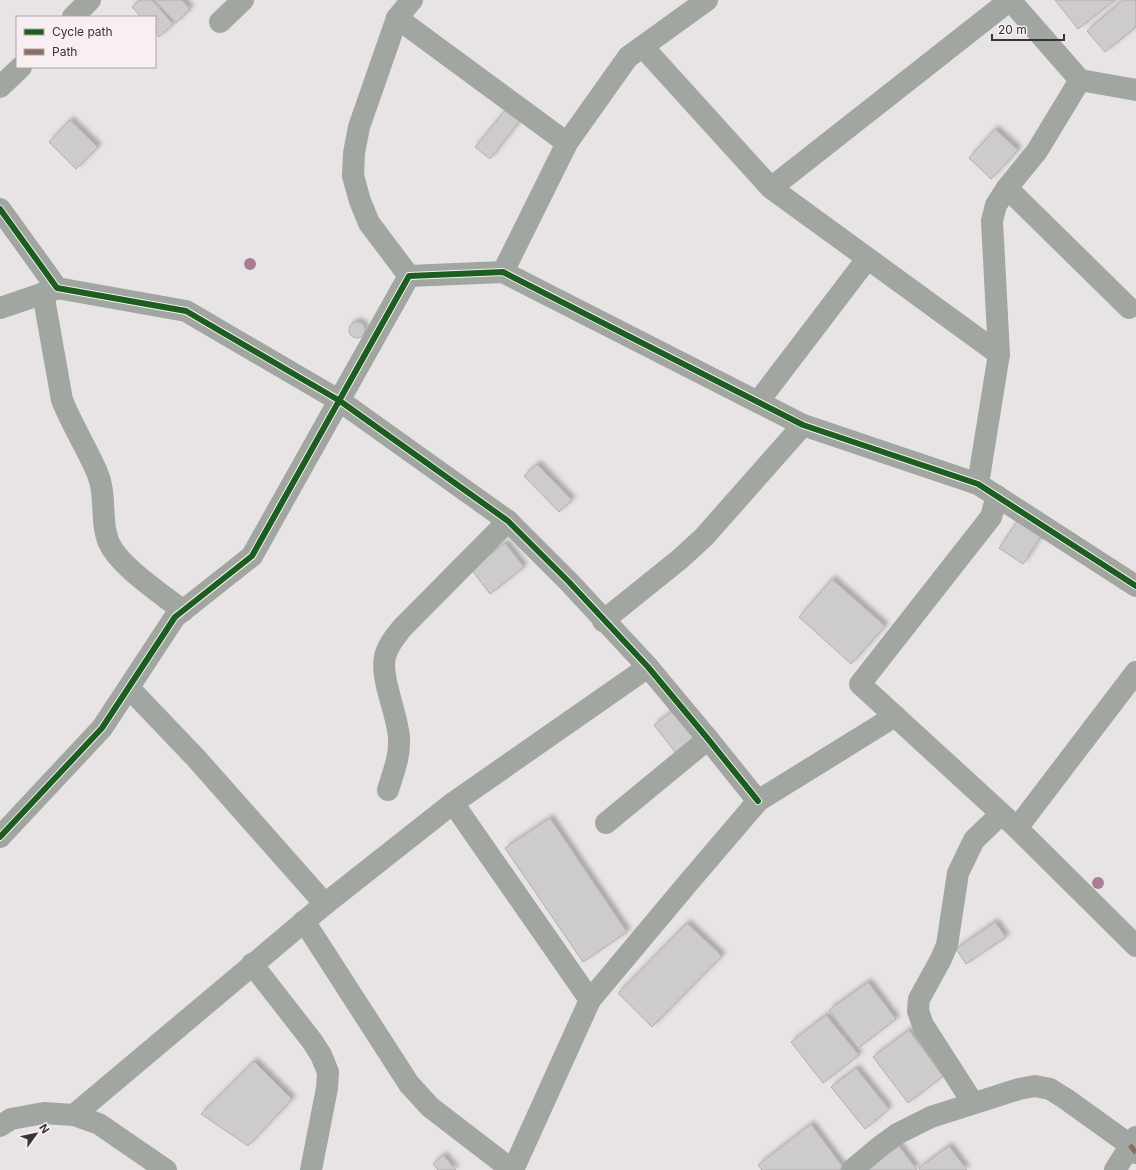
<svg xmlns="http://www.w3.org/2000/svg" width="1136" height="1170" font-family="Inter,sans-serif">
<defs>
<filter id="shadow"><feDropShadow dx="3.5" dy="-3.5" stdDeviation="2" flood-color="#0004"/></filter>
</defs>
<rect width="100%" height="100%" fill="#e8e4e6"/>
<g fill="#cecbcc" stroke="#b2aeb0" filter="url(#shadow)">
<polygon points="140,0 152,0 173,24 159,37 155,32 155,17 141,17 132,7"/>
<polygon points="154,0 182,0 190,9 176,23"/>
<polygon points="1055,0 1115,0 1078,29"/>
<polygon points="1123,0 1136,0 1136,27 1105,52 1087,31"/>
<polygon points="507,108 521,119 490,159 475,147"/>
<polygon points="70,120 98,147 76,169 49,142"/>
<polygon points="995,129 1018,150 991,179 969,158"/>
<circle cx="357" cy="330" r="8"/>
<polygon points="537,464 572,500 559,512 524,476"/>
<polygon points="1020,517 1043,533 1023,564 999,548"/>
<polygon points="505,543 524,567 490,594 471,569"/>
<polygon points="832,579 885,626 851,664 799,617"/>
<polygon points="674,710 698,740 678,756 654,725"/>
<polygon points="550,818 627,932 583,962 505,848"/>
<polygon points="995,922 1006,937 966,964 956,949"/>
<polygon points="687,923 722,956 652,1027 618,993"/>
<polygon points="868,982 896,1019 858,1048 829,1010"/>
<polygon points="826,1015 859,1055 823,1083 791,1042"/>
<polygon points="909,1030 943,1076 908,1103 873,1057"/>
<polygon points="254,1061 292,1099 248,1146 201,1114"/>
<polygon points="856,1068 889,1109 865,1129 831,1087"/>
<polygon points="811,1124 843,1167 840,1170 762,1170 758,1165"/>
<polygon points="897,1143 917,1170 861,1170"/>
<polygon points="949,1146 967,1170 920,1170 919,1168"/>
<polygon points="443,1155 456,1170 438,1170 433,1164"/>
</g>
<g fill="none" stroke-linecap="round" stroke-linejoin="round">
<g stroke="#a1a6a0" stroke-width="22">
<polyline points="73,17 90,0"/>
<polyline points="397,18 567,143"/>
<polyline points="220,22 243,0"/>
<polyline points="643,47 771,188 999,354"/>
<polyline points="1080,80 1136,90"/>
<polyline points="0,87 21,67"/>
<polyline points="771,188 1010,0"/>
<polyline points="1007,188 1129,308"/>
<polyline points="0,209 57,288 186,311 340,401 508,521 569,582 648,667 708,739 758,801"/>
<polyline points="503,272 567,143 628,57 707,0"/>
<polyline points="409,276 369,223 360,201 353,176 354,153 359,127 397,18 412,0"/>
<path d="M43 293 62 400C72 425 86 447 97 472 105 491 102 509 105 529 106 533 107 539 109 543 120 567 162 594 183 611"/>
<polyline points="0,308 56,289"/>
<polyline points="758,402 867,259"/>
<polyline points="978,484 999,354 992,221 996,205 1007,188 1037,151 1080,80 1010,0"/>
<polyline points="997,496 991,517 860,684 1017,828"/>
<polyline points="603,621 680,559 704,537 803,425"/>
<polyline points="1136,672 1017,828 1136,946"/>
<polyline points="129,688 195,757 325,904"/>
<path d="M388 790C393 773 400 757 399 739 398 714 380 679 385 657 387 646 395 637 402 628L508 521"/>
<polyline points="453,803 590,1000"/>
<polyline points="606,823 708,739"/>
<polyline points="0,837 102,728 175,617 252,556 409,276 503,272 803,425 978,484 1136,586"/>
<polyline points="304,921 409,1084 430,1107 512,1170"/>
<polyline points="252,964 312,1041 321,1055 328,1072 327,1088 311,1170"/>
<polyline points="973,1103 923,1025 918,1011 919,999 941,959 947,945 958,873 974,840 1001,814"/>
<polyline points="74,1115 325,904 453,803 648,667"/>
<polyline points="0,1126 11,1119 44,1113 74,1115 99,1124 166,1170"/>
<polyline points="513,1170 590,1000 688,883 758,801 895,716"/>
<polyline points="852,1170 882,1145 897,1134 931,1117 1019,1089 1035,1086 1050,1089 1066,1099 1130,1145 1136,1153"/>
<polyline points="1115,1170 1136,1137"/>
</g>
<polyline stroke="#8d6e63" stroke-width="5" stroke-dasharray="10 5" stroke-linecap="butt" points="1130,1145 1136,1153"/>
<g stroke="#f7eff2" stroke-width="8">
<g id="cycleway">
<polyline points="0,209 57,288 186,311 340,401 508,521 569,582 648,667 708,739 758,801"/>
<polyline points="0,837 102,728 175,617 252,556 409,276 503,272 803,425 978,484 1136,586"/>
</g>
</g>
<use href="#cycleway" stroke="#1b5e20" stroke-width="6"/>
</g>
<g fill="#a97e94">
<circle cx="250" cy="264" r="6"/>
<circle cx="1098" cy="883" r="6"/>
</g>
<rect x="16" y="16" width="140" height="52" fill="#f7eff2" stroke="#aba4a7"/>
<rect x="24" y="29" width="20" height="6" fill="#1b5e20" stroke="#aba4a7"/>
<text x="52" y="36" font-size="12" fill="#383436">Cycle path</text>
<rect x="24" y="49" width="20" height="6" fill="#8d6e63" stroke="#aba4a7"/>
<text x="52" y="56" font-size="12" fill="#383436">Path</text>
<g transform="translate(36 1134) rotate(57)" stroke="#f7eff2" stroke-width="3" paint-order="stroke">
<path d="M0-3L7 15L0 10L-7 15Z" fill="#383436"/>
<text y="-6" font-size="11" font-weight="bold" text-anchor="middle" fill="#383436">N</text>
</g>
<path d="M992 34v6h72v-6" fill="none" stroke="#383436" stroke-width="2"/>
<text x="998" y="34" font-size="12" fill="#383436" stroke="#f7eff2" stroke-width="3" paint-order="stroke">20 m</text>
</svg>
